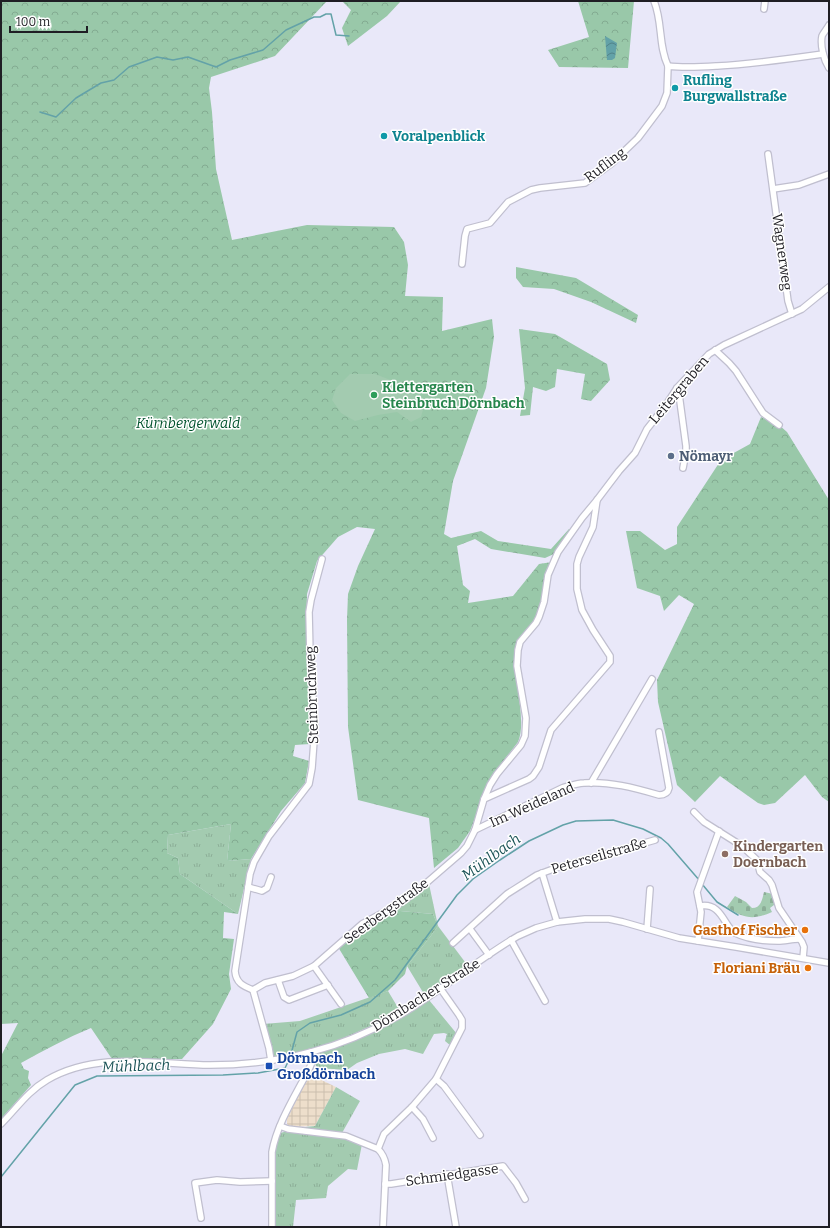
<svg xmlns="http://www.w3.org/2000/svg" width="830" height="1228" font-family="Bitter,serif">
<defs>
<pattern id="industrial-grid" width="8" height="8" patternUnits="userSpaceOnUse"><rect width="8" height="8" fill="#eddecb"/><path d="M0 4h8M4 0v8" fill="none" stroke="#cbbeae"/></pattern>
<pattern id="grass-tufts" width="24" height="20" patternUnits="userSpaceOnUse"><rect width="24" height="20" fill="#a3cbb0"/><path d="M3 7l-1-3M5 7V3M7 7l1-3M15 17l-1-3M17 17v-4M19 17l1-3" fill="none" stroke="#8cae97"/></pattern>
<pattern id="forest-crowns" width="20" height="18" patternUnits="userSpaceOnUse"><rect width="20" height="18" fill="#99c8a9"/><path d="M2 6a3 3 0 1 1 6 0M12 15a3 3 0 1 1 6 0" fill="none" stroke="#83ab91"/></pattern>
<pattern id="cemetery-stones" width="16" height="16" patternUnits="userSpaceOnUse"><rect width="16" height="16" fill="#a3cbb0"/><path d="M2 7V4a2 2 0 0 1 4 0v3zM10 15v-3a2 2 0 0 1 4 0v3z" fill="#8cae97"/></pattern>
<pattern id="water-waves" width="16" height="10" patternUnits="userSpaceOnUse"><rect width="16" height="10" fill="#63a2a8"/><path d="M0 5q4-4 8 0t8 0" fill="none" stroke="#518389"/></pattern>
</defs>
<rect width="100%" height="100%" fill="#e9e8f9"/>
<polygon fill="url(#industrial-grid)" points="309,1074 336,1087 315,1126 290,1127 287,1124 287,1119"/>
<g fill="url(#grass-tufts)">
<polygon points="231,824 227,861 251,859 238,914 180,874 178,858 167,853 168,835"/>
<polygon points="429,884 438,926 468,966 424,994 407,966 430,937 438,926 433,914 389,910"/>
<path d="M388 991 400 1011C361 1032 318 1052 274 1056L263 1024 300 1021Z"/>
<path d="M429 1000 457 1034 451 1046 445 1041 447 1034 444 1033 434 1034 423 1054 405 1049 379 1054 357 1063 347 1070 318 1068C312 1063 316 1057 321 1052L394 1021Z"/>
<polygon points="336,1087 360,1101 342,1133 296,1128 315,1126"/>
<path d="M288 1131 337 1136 362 1144 357 1170 348 1169 328 1186 326 1198 296 1200 293 1227H273C274 1203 270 1153 280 1133Z"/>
</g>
<g fill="url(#forest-crowns)">
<path d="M1 1H327L275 56 211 77 209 88 212 112 216 169 232 240 307 225 394 227 404 242 408 265 405 296 443 297 442 331 492 319 494 337 486 388 453 481 444 534 451 538 481 531 498 541 551 549 569 529H571L554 554 545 558 491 549 475 539 457 546 463 585 470 591 468 603 513 596 539 564 552 562C548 577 542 610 534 621 526 631 515 640 514 654 514 678 527 722 518 742L491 777 470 831 458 848 434 868 429 818 358 800 348 727 347 620 348 594 358 566 375 529 357 527 338 537 317 561 307 594 306 638 312 682 310 744 295 745 293 756 309 761 305 783 281 811 251 859 227 861 231 824 168 835 167 853 178 858 180 874 238 914 224 912 223 938 234 939 229 974 231 989 213 1024 182 1059H112L91 1028C67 1038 44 1050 21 1063L24 1069 29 1071 28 1078 31 1085 1 1119V1056L18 1023 1 1024Z"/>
<polygon points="342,1 401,1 387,16 348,46 342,28 351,10"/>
<polygon points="578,1 634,1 628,68 559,67 548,50 589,37"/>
<polygon points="516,267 576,278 638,315 636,323 591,302 554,289 523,287 516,278"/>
<polygon points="519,329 555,334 607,364 610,380 591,401 581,399 585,374 557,369 555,387 546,391 533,387 530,415 520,416 525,388"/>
<polygon points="761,417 779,425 787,432 829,500 829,802 822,797 805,775 775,803 764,805 758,803 720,776 695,802 677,785 658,702 657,680 694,604 679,595 664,611 660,596 637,588 626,531 640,531 665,550 677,544 677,527 721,460 750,444"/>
<polygon points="389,910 433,914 438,926 430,937 407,966 405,974 388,991 369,998 338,947 362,928"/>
</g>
<path fill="url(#cemetery-stones)" d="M764 892 773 894 776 899 774 905 770 908 772 912C754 920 744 919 727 907L735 896 746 902 752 908C761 908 762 900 764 892Z"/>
<polygon fill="#a3cbb0" points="350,374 375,374 393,381 410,390 423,410 421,417 411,422 397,412 378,415 355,421 341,413 332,400 336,388"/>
<polygon fill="url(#water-waves)" points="605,36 617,43 615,58 612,60 607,60"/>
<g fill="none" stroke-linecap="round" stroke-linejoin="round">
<g stroke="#63a2a8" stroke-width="1.5">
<polyline points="40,112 56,117 76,98 101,83 114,80 129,67 157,57 173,60 188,57 216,67 230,60 263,50 286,30 314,17 320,17 326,14 331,14 336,35 349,36"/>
<polyline points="634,138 639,132"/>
<polyline points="702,884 717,902 738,915"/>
<polyline points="291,1054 297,1032 310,1023 341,1015 370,1002 395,980 457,895 473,879 500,860 529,841 563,825 576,821 613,820 643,829 661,838 668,844 700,881"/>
<polyline points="1,1177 75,1085 97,1076 223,1075 258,1073 285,1068 288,1062"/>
</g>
<g stroke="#c0bfcf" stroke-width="8">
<g id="minor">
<path d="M654 1C663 23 658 45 668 66"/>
<polyline points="764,9 765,1"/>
<path d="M829 25C827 29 823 33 822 36 820 46 824 60 829 68"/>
<polyline points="768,154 788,301 792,314"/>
<polyline points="773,189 799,185 829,174"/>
<path d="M462 264 465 236 467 229 490 223 508 202 531 190 540 188 585 183 612 163 638 138 662 106 667 93 668 66C684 68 700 67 717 66 753 64 788 59 823 54"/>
<polyline points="715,350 729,363 736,371 763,413 779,425"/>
<polyline points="677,388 679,394 686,446 686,452 683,468"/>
<polyline points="591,783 652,679"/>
<polyline points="484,799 490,785 497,774 521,745 525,736 526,718 517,666 518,650 520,642 536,623 539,617 544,602 548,575 558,552 582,518 597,500 619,471 635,453 647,429 666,405 677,388 709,354 724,345 802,309 829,287"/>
<polyline points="694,812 704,822 742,846 757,860 760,872 769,880 772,885 779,908 802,942 804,947 803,958"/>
<path d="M475 830 562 788C569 786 577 783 584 783 609 781 635 788 659 795 664 795 668 793 669 788L659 732"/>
<polyline points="542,873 557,922"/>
<polyline points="248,887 262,891 267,888 271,877"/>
<path d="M700 906C722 902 724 927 735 933 747 939 764 941 778 941 785 941 792 939 799 939"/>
<polyline points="470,929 489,955"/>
<polyline points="647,929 650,889"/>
<polyline points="511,940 545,1001"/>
<polyline points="698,941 701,912 697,892 719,831"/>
<polyline points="453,943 507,894 537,875 556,868 655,840"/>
<polyline points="314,966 341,1004"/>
<polyline points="278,980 284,997 289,1000 328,985"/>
<path d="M253 990C243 986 236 983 235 971L250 874 254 862 269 836 309 784 312 768 315 727 310 655 309 612 311 600 322 559"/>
<polyline points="271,1061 269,1048 253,990 265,983 293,976 314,966 362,924 399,904 417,891 461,853 467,846 475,830 484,799 529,779 533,776 539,767 551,730 610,662 610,656 593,630 582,610 577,589 577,564 579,557 593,527 597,500"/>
<polyline points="436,1079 444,1086 480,1135"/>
<polyline points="412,1107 423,1119 433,1138"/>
<path d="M1 1124C16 1109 28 1091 47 1080 97 1051 155 1064 210 1065 244 1065 278 1061 311 1052 342 1044 372 1031 400 1015 441 991 477 960 518 936L536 928 557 922 585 919H609L623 922 679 938 736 947 829 963"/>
<path d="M280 1126 288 1129 346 1136 378 1149C383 1154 385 1159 386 1165L383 1227"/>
<polyline points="378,1149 384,1134 412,1107 436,1079 462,1028 462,1020 459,1015 440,988"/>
<polyline points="447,1174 456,1227"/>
<polyline points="385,1184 391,1184 503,1166 516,1183 525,1199"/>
<polyline points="201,1218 195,1183 217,1180 240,1182 272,1181"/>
<path d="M272 1227V1152C277 1123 297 1093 310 1067L312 1062 311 1052"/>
</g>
</g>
<use href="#minor" stroke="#fff" stroke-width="5.5"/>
</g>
<g fill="#0f9aa8" stroke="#fff" stroke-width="1.5">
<circle cx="675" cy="88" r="4"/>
<circle cx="384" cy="136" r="4"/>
</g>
<circle fill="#2e9e5b" stroke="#fff" stroke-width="1.5" cx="374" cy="395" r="4"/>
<circle fill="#5c6f8a" stroke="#fff" stroke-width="1.5" cx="671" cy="456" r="4"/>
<circle fill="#8d6e63" stroke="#fff" stroke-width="1.5" cx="725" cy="854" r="4"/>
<g fill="#e8710a" stroke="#fff" stroke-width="1.5">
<circle cx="805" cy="930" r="4"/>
<circle cx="808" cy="968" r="4"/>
</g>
<rect fill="#1a4fb4" stroke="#fff" stroke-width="1.5" x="265" y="1062" width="8" height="8" rx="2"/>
<g text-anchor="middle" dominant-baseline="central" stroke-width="3" stroke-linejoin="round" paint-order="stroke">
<g font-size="14" font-weight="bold" fill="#0d838f" stroke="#fff" text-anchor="start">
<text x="683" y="80">Rufling<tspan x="683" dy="16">Burgwallstraße</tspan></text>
<text x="392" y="136">Voralpenblick</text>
</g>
<g font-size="14" fill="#1f1e24" stroke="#fff">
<text transform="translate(605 165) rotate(-37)">Rufling</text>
<text transform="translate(782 252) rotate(82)">Wagnerweg</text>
<text transform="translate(679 390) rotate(-50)">Leitergraben</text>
<text transform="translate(312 695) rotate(-92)">Steinbruchweg</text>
<text transform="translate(532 805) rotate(-24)">Im Weideland</text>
<text transform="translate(599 856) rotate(-16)">Peterseilstraße</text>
<text transform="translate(386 911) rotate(-36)">Seerbergstraße</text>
<text transform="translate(426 995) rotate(-32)">Dörnbacher Straße</text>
<text transform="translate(452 1175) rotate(-8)">Schmiedgasse</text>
</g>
<g font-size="14" font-weight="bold" fill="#27864d" stroke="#fff" text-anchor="start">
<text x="382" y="387">Klettergarten<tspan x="382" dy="16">Steinbruch Dörnbach</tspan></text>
</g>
<g font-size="14" font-style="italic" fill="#00532d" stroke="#fff">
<text x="188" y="423">Kürnbergerwald</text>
</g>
<g font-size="14" font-weight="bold" fill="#4e5e75" stroke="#fff" text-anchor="start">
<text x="679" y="456">Nömayr</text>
</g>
<g font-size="14" font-weight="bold" fill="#785e54" stroke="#fff" text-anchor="start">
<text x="733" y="846">Kindergarten<tspan x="733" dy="16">Doernbach</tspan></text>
</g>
<g font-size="14" font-weight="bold" fill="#c56008" stroke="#fff" text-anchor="end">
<text x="797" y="930">Gasthof Fischer</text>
<text x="800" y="968">Floriani Bräu</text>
</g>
<g font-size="14" font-weight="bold" fill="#164399" stroke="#fff" text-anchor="start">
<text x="277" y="1058">Dörnbach<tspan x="277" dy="16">Großdörnbach</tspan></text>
</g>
<g font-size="15" font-style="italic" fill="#1c5458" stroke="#fff">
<text transform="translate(491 857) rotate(-36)">Mühlbach</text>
<text transform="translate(136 1066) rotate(-2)">Mühlbach</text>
</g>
</g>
<rect width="830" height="1228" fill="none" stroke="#1f1e24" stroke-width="4"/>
<path d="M10 26v6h77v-6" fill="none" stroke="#1f1e24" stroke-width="2"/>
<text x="16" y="26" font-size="12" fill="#1f1e24" stroke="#ffffff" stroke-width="3" paint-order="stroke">100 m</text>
</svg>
